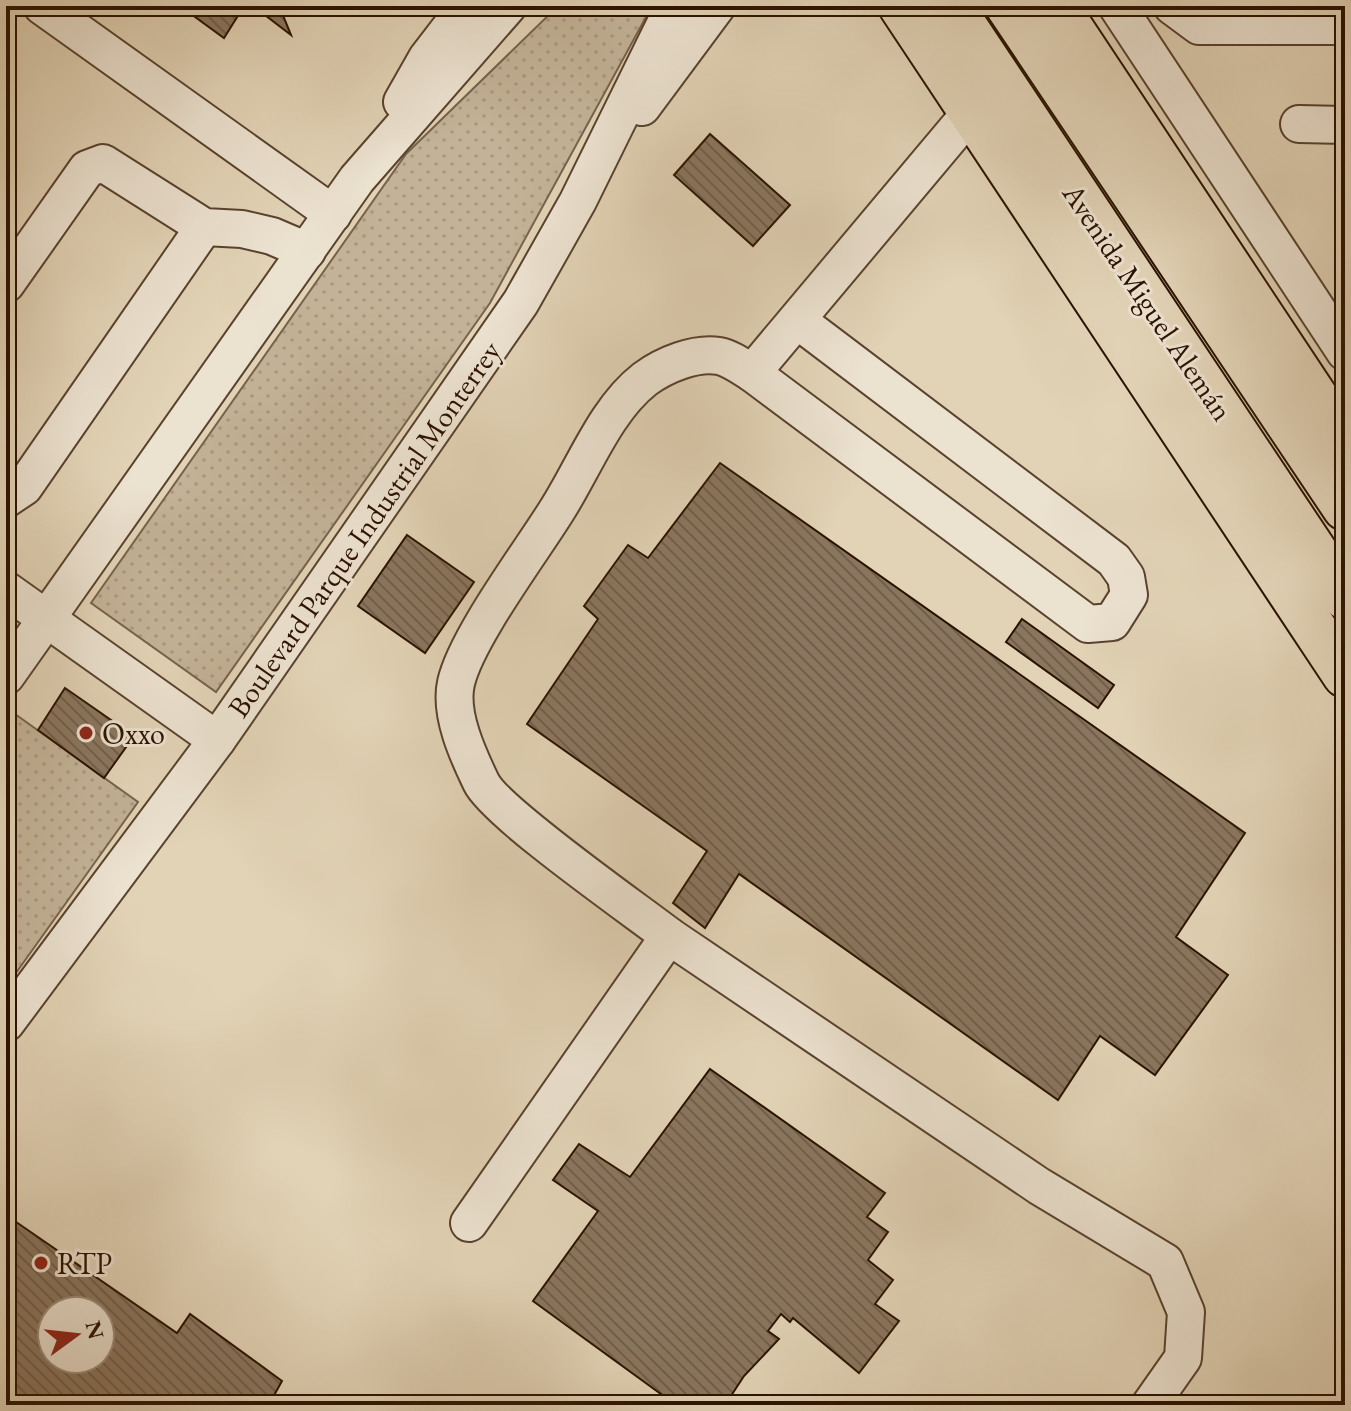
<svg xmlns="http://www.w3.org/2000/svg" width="1351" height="1411" font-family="'EB Garamond',serif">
<defs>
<pattern id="grass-dots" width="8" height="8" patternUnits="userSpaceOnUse" patternTransform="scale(2)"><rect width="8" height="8" fill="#c3b297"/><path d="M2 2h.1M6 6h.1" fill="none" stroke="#a89880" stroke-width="1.8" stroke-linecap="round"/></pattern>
<pattern id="building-back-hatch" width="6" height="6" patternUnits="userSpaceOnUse" patternTransform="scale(2)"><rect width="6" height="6" fill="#8a765f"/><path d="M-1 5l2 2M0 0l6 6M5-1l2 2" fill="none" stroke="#715f4c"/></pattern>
</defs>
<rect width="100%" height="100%" fill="#e2d3b6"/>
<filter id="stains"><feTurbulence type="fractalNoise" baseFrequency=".0025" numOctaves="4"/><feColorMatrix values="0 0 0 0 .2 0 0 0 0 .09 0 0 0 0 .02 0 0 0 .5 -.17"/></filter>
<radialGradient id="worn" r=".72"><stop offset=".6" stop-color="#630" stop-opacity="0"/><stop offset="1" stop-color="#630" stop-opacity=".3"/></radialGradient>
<g fill="url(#grass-dots)" stroke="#77624c" stroke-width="2">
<polygon points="558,6 652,6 490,303 216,692 91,603 406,154"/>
<polygon points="15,714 138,802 6,987 6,726"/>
</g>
<g fill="url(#building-back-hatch)" stroke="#2b1200" stroke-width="2" fill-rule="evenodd">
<polygon points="180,6 244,6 224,38"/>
<polygon points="253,6 287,6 282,13 291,35"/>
<polygon points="710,134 790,205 753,246 674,175"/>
<polygon points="720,463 1245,833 1176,937 1228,975 1155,1075 1100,1036 1058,1100 739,874 705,928 673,903 707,851 527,724 598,619 584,606 628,545 648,558"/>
<polygon points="407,535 474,582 425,653 358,606"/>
<polygon points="1022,619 1114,685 1098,708 1006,642"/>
<polygon points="65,688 134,736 104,778 38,730"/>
<polygon points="710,1069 885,1193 867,1217 888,1232 868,1260 893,1280 875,1304 899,1321 859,1373 793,1318 790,1322 781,1314 768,1331 779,1339 744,1376 725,1405 676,1405 533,1301 598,1211 553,1180 579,1144 630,1177"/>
<path d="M6 1215 177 1333 190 1314 282 1381 272 1399 281 1405H6ZM52 1311H100V1359H52Z"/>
</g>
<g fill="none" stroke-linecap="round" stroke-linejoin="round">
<g stroke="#59422e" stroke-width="40">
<g id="minor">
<polyline points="42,6 333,214"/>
<polyline points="1117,6 1345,352"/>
<polyline points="1172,6 1199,26 1345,26"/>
<polyline points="402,102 427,58 467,6"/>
<polyline points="642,107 717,6"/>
<polyline points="1299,124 1345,125"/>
<polyline points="6,284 87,169 103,163 204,227 242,229 272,236 307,251"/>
<polyline points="797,320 1114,560 1126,577 1129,595 1112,622 1088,624 752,373 971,112"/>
<polyline points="6,499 24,487 204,227"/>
<polyline points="6,590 217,740"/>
<polyline points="6,676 357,179 508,6"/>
<polyline points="669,936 1039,1186 1165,1262 1186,1312 1183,1358 1150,1405"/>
<polyline points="6,1023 217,740 521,302 578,201 674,6"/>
<path d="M469 1223 669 936C634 909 495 812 481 782 468 755 449 714 456 683 466 638 531 552 557 510 584 468 605 410 645 379 664 365 695 352 719 356 730 358 742 367 752 373"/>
</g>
</g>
<g stroke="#2b1200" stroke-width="48">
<g id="highway">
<polyline points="901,6 1345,675"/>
<polyline points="951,6 1345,597"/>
<polyline points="1008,6 1345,508"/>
<polyline points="1056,6 1345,442"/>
</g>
</g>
<use href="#minor" stroke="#ece2d0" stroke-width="36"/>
<use href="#highway" stroke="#e2d3b6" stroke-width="44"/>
</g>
<g fill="#8f2418" stroke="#ece2d0" stroke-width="3">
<circle cx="86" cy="733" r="8"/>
<circle cx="41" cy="1263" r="8"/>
</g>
<g text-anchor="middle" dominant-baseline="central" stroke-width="6" stroke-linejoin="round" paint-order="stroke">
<g font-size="30" fill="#2b1200" stroke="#ece2d0">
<text transform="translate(1148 302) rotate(56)">Avenida Miguel Alemán</text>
<text transform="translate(364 529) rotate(-55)">Boulevard Parque Industrial Monterrey</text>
</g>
<g font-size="30" fill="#2b1200" stroke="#ece2d0" text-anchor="start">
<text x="102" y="733">Oxxo</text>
<text x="57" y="1263">RTP</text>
</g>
</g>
<rect width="1351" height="1411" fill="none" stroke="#e2d3b6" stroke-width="32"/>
<rect x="8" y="8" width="1335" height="1395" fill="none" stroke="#2b1200" stroke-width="4"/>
<rect x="16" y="16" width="1319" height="1379" fill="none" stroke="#2b1200" stroke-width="2"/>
<g transform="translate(76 1335) rotate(75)"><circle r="38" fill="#ece2d0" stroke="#9f8f7d" stroke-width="2"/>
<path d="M0-6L14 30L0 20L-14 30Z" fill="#8f2418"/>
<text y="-12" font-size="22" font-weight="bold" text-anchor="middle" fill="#2b1200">N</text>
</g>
<rect width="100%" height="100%" filter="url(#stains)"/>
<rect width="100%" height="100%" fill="url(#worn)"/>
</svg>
